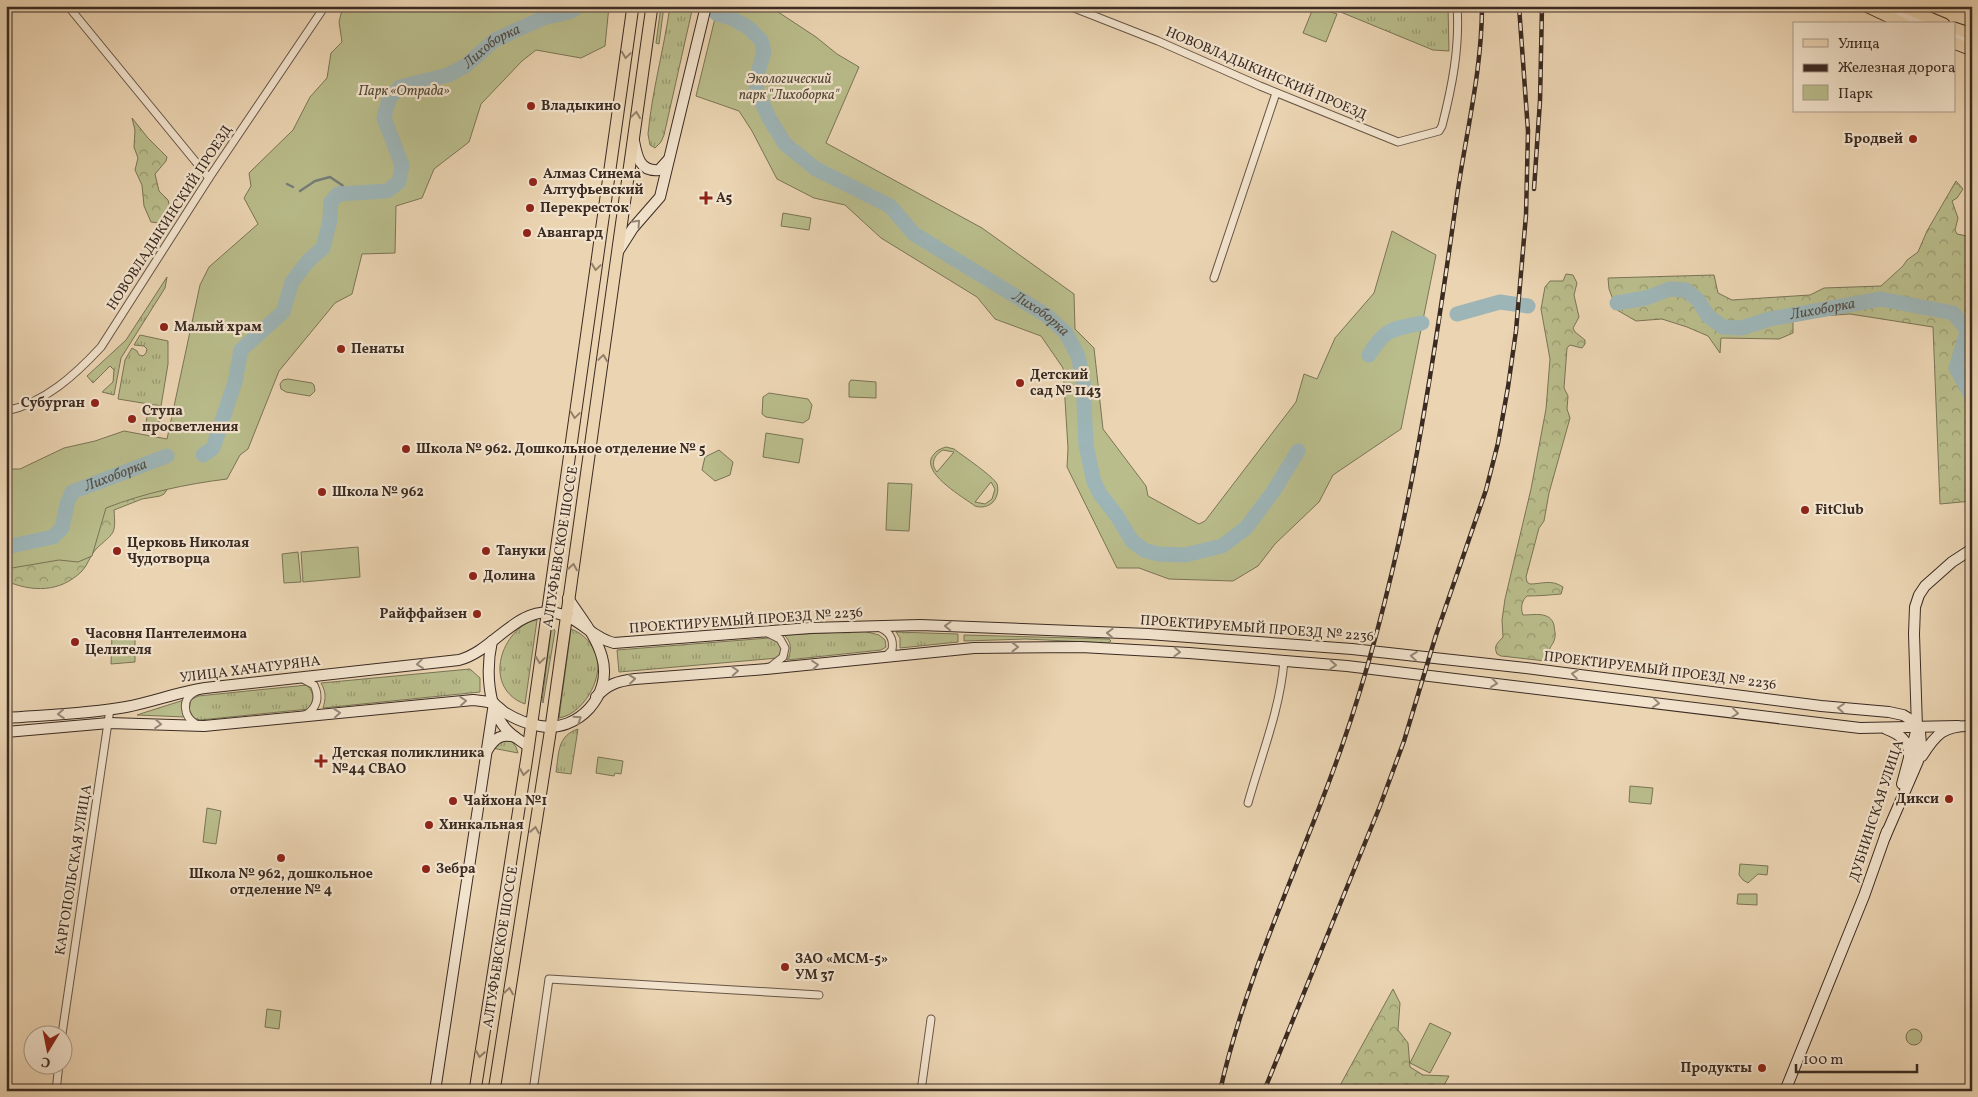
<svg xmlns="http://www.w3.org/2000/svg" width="1978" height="1097" font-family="Vollkorn,serif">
<defs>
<pattern id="grass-tufts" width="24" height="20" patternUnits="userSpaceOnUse" patternTransform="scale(1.25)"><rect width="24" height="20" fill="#b9bc8b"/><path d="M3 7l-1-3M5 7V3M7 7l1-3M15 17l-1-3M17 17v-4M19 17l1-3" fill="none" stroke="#989971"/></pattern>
<pattern id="forest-crowns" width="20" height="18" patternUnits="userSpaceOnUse" patternTransform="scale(1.25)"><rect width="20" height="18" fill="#b9bc8b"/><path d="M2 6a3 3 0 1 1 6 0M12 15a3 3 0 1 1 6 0" fill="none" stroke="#989971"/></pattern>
</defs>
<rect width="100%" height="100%" fill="#ebd4b2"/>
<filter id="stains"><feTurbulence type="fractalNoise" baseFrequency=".004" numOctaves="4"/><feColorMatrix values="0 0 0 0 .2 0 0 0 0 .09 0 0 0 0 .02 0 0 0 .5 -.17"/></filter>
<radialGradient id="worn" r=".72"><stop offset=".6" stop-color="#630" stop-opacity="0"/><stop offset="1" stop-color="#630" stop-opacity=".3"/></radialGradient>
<g fill="url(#grass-tufts)" stroke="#7a7456">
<polygon points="661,6 664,6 659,44 656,43"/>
<path d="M670 6H693L664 135 661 142 655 148 650 145 648 134C652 91 664 49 670 6Z"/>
<polygon points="1326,6 1448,6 1449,51 1433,50"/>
<polygon points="167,277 165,288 121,358 114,395 102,392 113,382 114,370 110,366 93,383 87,376 126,340"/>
<polygon points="140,335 168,341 168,364 161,406 118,399 125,360 132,348 137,351 139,355 143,356 146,353 147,349 144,346 134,345"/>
<polygon points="149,408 161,410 158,428 145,427"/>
<path d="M533 620H537L525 704C484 689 498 634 533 620Z"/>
<polygon points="554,629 555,631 543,703 542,701 551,631"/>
<path d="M571 629C585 634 598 649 598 665 598 687 581 714 559 718Z"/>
<path d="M863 631 879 635 885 640 886 647 881 650 787 660C792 651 792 642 784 635Z"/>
<polygon points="896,632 958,634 958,642 900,648 900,638"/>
<polygon points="964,635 1109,639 1111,641 1108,643 1026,639 964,641"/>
<polygon points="769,638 779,643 782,649 778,658 619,672 617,650"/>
<path d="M470 669 480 678V692L323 708C326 698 326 692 321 683Z"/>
<path d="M307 685C315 694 314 699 309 709L200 720 194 718 189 710 191 700 198 696Z"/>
<polygon points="184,700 185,717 137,715 143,713"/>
<path d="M578 729 571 774 556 772C559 753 557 736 578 729Z"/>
<polygon points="511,740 516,747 518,753 492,748 495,741"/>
</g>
<g fill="url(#forest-crowns)" stroke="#7a7456">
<polygon points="132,118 148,138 167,157 166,161 155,174 159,191 168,200 170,208 169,212 159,223 151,222 144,206 142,185 135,170 138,158 134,147 135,130"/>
<polygon points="1956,181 1963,189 1957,198 1952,201 1958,218 1955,230 1957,234 1972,237 1972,501 1940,504 1933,327 1850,314 1793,318 1793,333 1779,339 1721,338 1720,353 1708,336 1687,327 1662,319 1636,321 1617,310 1609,289 1608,278 1714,275 1718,293 1732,300 1810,295 1824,288 1881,286 1903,266 1907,260 1918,252 1927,231"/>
<path d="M1566 274 1573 275 1577 283 1574 295 1579 317 1573 328 1575 332 1585 340V344L1582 348 1570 345 1567 348 1564 388 1568 396 1567 409 1570 418 1549 493 1544 521 1539 528 1526 577 1527 582 1530 584C1542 584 1551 579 1563 587L1561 594C1549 595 1539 596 1527 596 1522 600 1520 608 1523 615 1534 615 1550 611 1554 625 1554 629 1556 634 1555 637 1553 649 1546 644 1553 658L1550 661H1546L1501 656 1497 654C1493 645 1498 643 1503 637L1502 620 1505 599 1531 489 1546 409 1550 359 1541 309 1545 287 1550 281H1563Z"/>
<path d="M168 488 164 494 160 496 142 499 114 510C116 536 114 532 96 549 90 555 88 565 82 571 60 593 32 592 6 581V554L77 510Z"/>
<polygon points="1393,989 1400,1003 1398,1030 1408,1043 1410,1067 1423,1075 1449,1076 1441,1091 1337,1091"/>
</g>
<g fill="#b9bc8b" stroke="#7a7456" fill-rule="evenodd">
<path d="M350 6H609L605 46 581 58 536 50 522 61 481 104 469 142 434 169 422 198 396 206 395 253 362 254 352 294 335 303 279 371 248 449 240 455 227 479C186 484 144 493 106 508L92 556 78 562 59 560 6 569V469H20L64 448 95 441 124 431 167 439 200 285 209 267 258 224 244 198 251 186 249 173 293 130 310 97 327 78 331 53 342 42 339 22 342 10Z"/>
<polygon points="718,6 769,6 816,37 837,54 859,67 826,143 982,228 1074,294 1075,329 1094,348 1103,429 1146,486 1148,496 1199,524 1205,521 1296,402 1304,374 1317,379 1335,338 1374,293 1392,231 1436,255 1401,429 1333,475 1319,502 1275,544 1258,566 1233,581 1169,579 1139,568 1117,568 1067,467 1068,448 1063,368 1041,336 995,319 977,297 881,238 845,205 814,198 777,179 752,131 739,111 696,96"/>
<polygon points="1314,6 1337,14 1326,42 1303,33"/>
<polygon points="783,213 811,218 809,230 781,226"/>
<polygon points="288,379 312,383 314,385 315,391 310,396 286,392 281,389 280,384 283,380"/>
<polygon points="851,380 876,382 876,398 849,397 849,383"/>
<polygon points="769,393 808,399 812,405 809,419 803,423 766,417 762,414 763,397"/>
<polygon points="766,433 803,439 799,463 763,457"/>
<path d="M946 447 954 449C963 456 993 476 997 484 999 490 997 498 993 502 988 507 981 508 975 506 963 497 926 476 931 459 934 452 939 449 946 447ZM943 450 954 452 937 472C930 464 934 455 943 450ZM991 482 995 489 992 499 985 504 975 502Z"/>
<polygon points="719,450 733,462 730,475 715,481 702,470 705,457"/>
<polygon points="888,483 912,484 909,531 886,530"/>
<polygon points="358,547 360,577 303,582 301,552"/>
<polygon points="298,552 301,582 284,583 282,554"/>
<polygon points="135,634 135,662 111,664 112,635"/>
<polygon points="598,757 623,761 621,774 615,773 614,776 596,773"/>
<polygon points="1630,786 1653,788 1651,804 1629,802"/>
<polygon points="207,808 221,811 216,844 203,842"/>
<polygon points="1740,864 1768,866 1767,875 1758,874 1748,883 1743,880 1739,875"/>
<polygon points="1738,894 1757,894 1757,905 1737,904"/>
<polygon points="267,1009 281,1011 279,1029 265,1027"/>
<polygon points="1430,1023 1451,1033 1430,1073 1410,1063"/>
<circle cx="1914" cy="1037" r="8"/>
</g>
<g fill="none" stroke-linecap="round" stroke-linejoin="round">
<g stroke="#767e7b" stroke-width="2.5">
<polyline points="287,184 293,187"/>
<polyline points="300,191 315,181 330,177 342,185 347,192"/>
</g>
<g stroke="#9db5b7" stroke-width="15">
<path id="s1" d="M717 14 731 18 749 28 761 40 764 51 756 80 757 92 769 118 785 144 816 169 890 206 914 234 1046 315 1066 333 1078 356 1083 380 1086 445 1094 482 1100 494 1117 516 1132 541 1144 550 1158 554 1185 555 1222 546 1246 528 1273 492 1298 451"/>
<path id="s2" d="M1617 303 1646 298 1670 289 1686 290 1698 300 1708 316 1723 327 1741 328 1770 319 1881 299 1953 313 1965 327 1967 333 1956 368 1972 396"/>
<polyline points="1457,314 1500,302 1528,306"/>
<path d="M1369 355C1385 328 1393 329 1422 323"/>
<path id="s3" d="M203 455 213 448 235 382 241 350 283 312 292 282 308 261 323 248 330 220 331 202 338 194 387 191 399 182 402 165 384 118 389 99 400 87 448 75 465 66 495 40 543 18 569 12 579 6"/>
<path id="s4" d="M6 547 53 537 62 528 67 504 72 492 167 456"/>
</g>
<g stroke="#675546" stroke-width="9">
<g id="street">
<polyline points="68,6 209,178"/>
<path d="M1069 6 1158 41 1260 86 1398 142 1439 131 1442 126C1452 87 1460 47 1457 6"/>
<polyline points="1214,278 1276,93"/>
<path d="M6 411C45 403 76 374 101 347L209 178 325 6"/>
<path d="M878 627C889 631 894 638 892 650L886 656"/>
<polyline points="768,633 780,639 785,648 783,657 769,668"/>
<path d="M301 678 314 685C320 697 317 709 305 715"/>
<path d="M195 692C181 698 183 717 196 724"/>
<path d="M1248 803C1261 756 1280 710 1284 661"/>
<polyline points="62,1034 110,709"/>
<polyline points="56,1091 59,1064"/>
<polyline points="533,1091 549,979 819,995"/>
<polyline points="921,1091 931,1019"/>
</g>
</g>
<g stroke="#3b2b22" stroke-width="12">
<g id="secondary">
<polyline points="1881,6 1923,24"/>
<polyline points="1954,36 1972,45"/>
<path d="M634 141C637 157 640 172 659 170L668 160"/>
<polyline points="619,250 633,228 660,197 706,6"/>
<path d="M492 641C486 668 487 707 506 729 512 736 521 741 528 746"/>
<path d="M596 697C608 684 618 681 635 679L766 669 974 648 1081 647 1189 653 1347 666 1860 728 1958 726"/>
<path d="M6 718C46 715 87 714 126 707 153 702 178 692 205 688L459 660C494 651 516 606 556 613 579 617 592 638 614 643L810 628 920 625 1148 634 1352 649 1526 668 1821 706 1889 712 1903 715 1913 721 1920 732 1921 744 1918 761 1885 837"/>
<path d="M1886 729C1899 734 1909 740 1909 755"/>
<path d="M6 732 109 723 204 726 473 700C480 701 486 701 492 703 497 705 500 709 504 712 515 719 527 724 540 726 578 733 613 695 602 657 596 635 580 617 568 598"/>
<path d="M488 749C495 738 502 733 515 737"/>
<path d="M1922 756C1936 734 1944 725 1972 726"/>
<polyline points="1902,784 1917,728 1914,634 1915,607 1919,595 1925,586 1952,562 1972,549"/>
<polyline points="435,1091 494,703"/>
<polyline points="1785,1091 1864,896 1887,831"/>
</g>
</g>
<g stroke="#3b2b22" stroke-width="13">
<g id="primary">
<polyline points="1866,6 1904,24"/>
<polyline points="1901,6 1944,24"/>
<polyline points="1954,28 1972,34"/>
<polyline points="1954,43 1972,50"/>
<polyline points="475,1091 527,757 633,6"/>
<polyline points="494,1091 551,727 652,6"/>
</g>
</g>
<use href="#street" stroke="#f2e3cd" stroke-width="7"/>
<use href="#secondary" stroke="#f2e3cd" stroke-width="10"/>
<use href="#primary" stroke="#ebd4b2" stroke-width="11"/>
<g stroke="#3b2b22" stroke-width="4.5">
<g id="rail">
<polyline points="1962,6 1972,10"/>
<polyline points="1534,189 1540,101 1542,6"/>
<path d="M1220 1091C1247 971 1302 861 1342 746 1404 568 1431 381 1457 196 1466 133 1482 70 1482 6"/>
<polyline points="1264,1091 1380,806 1404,741 1436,635 1486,490 1498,443 1508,387 1516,331 1526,215 1528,131 1519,6"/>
</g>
</g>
<use href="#rail" stroke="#f2e3cd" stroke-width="2.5" stroke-dasharray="8" stroke-linecap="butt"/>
</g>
<defs><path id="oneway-chevron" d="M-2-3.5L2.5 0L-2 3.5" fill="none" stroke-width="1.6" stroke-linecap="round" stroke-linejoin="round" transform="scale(1.25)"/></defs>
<g stroke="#93806a">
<use href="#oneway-chevron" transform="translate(626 55) rotate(98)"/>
<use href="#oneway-chevron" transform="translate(636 115) rotate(-82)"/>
<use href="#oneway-chevron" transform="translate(596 267) rotate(98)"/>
<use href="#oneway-chevron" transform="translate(603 358) rotate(-82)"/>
<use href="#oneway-chevron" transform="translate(575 415) rotate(98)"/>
<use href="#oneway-chevron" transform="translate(573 567) rotate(-81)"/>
<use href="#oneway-chevron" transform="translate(540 660) rotate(98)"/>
<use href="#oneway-chevron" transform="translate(524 772) rotate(99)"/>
<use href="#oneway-chevron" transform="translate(535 830) rotate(-81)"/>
<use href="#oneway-chevron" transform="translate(509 991) rotate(-81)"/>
<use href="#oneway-chevron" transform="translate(480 1054) rotate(99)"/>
</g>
<g stroke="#968778">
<use href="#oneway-chevron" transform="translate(637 223) rotate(-47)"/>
<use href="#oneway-chevron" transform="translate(948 626) rotate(-178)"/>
<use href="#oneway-chevron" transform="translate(1110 633) rotate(-178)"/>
<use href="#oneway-chevron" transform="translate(1015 647)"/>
<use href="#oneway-chevron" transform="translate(1177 652) rotate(3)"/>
<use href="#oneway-chevron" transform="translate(1414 656) rotate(-174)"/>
<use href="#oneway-chevron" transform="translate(420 664) rotate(174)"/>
<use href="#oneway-chevron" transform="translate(815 665) rotate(-5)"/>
<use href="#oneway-chevron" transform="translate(1333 665) rotate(4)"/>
<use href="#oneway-chevron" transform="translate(735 671) rotate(-4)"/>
<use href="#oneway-chevron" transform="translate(1575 674) rotate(-173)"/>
<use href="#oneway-chevron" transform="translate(632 679) rotate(-6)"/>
<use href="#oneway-chevron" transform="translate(1494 683) rotate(7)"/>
<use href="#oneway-chevron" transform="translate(463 701) rotate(-5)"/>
<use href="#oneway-chevron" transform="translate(1656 703) rotate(7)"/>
<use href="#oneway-chevron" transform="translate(1841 708) rotate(-175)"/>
<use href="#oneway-chevron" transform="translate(337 713) rotate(-5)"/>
<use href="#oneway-chevron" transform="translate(1735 713) rotate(7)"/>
<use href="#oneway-chevron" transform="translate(61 714) rotate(176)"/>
<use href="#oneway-chevron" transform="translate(578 719) rotate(-34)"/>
<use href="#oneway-chevron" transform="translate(158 724) rotate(4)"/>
</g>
<g fill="#8f2418" stroke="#f2e3cd" stroke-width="2">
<circle cx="531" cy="106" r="5"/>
<circle cx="1913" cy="139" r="5"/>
<circle cx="533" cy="182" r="5"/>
<path d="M703.5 190.5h5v5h5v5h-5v5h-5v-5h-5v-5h5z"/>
<circle cx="530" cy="208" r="5"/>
<circle cx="527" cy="233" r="5"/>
<circle cx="164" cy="327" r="5"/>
<circle cx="341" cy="349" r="5"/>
<circle cx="1020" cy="383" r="5"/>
<circle cx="95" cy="403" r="5"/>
<circle cx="132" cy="419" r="5"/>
<circle cx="406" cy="449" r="5"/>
<circle cx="322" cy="492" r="5"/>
<circle cx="1805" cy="510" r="5"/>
<circle cx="117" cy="551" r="5"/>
<circle cx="486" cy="551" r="5"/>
<circle cx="473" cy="576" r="5"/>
<circle cx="477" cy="614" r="5"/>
<circle cx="75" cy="642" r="5"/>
<path d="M318.5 753.5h5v5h5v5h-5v5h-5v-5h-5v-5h5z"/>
<circle cx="1949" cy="799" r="5"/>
<circle cx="453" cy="801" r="5"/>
<circle cx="429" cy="825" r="5"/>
<circle cx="281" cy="858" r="5"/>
<circle cx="426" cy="869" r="5"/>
<circle cx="785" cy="967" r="5"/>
<circle cx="1762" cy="1068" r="5"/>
</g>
<g text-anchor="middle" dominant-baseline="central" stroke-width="4.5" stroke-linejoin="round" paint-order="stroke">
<g font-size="14" fill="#3b2b22" stroke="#f2e3cd">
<text transform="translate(1266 74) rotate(23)">НОВОВЛАДЫКИНСКИЙ ПРОЕЗД</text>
<text transform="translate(170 218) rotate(-57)">НОВОВЛАДЫКИНСКИЙ ПРОЕЗД</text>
<text transform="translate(561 547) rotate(-81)">АЛТУФЬЕВСКОЕ ШОССЕ</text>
<text transform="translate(746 621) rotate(-4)">ПРОЕКТИРУЕМЫЙ ПРОЕЗД № 2236</text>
<text transform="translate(1257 629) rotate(4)">ПРОЕКТИРУЕМЫЙ ПРОЕЗД № 2236</text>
<text transform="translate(250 670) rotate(-7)">УЛИЦА ХАЧАТУРЯНА</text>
<text transform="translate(1660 671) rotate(7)">ПРОЕКТИРУЕМЫЙ ПРОЕЗД № 2236</text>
<text transform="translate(1877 811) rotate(-72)">ДУБНИНСКАЯ УЛИЦА</text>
<text transform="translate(74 870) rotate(-81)">КАРГОПОЛЬСКАЯ УЛИЦА</text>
<text transform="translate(501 947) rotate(-81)">АЛТУФЬЕВСКОЕ ШОССЕ</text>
</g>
<g font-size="14" font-style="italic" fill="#544837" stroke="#f2e3cd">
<text x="789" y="79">Экологический<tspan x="789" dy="16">парк "Лихоборка"</tspan></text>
<text x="404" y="91">Парк «Отрада»</text>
</g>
<g font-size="14" font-weight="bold" fill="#3b2b22" stroke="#f2e3cd" text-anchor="start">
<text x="541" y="106">Владыкино</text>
<text x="1903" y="139" text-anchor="end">Бродвей</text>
<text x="543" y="174">Алмаз Синема<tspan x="543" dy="16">Алтуфьевский</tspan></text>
<text x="716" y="198">А5</text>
<text x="540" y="208">Перекресток</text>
<text x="537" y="233">Авангард</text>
<text x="174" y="327">Малый храм</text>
<text x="351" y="349">Пенаты</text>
<text x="1030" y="375">Детский<tspan x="1030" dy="16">сад № 1143</tspan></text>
<text x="85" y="403" text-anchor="end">Субурган</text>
<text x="142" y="411">Ступа<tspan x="142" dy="16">просветления</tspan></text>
<text x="416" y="449">Школа № 962. Дошкольное отделение № 5</text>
<text x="332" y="492">Школа № 962</text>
<text x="1815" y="510">FitClub</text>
<text x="127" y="543">Церковь Николая<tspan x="127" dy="16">Чудотворца</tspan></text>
<text x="496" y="551">Тануки</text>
<text x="483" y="576">Долина</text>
<text x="467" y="614" text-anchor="end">Райффайзен</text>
<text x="85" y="634">Часовня Пантелеимона<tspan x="85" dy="16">Целителя</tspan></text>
<text x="332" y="753">Детская поликлиника<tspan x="332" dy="16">№44 СВАО</tspan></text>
<text x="1939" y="799" text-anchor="end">Дикси</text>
<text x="463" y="801">Чайхона №1</text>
<text x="439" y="825">Хинкальная</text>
<text x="436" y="869">Зебра</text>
<text x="281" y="874" text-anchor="middle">Школа № 962, дошкольное<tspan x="281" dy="16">отделение № 4</tspan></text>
<text x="795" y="959">ЗАО «МСМ-5»<tspan x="795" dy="16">УМ 37</tspan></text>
<text x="1752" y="1068" text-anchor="end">Продукты</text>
</g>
<g font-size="15" font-style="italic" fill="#544e47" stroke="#f2e3cd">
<text stroke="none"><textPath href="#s3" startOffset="576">Лихоборка</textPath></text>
<text stroke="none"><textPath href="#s2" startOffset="226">Лихоборка</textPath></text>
<text stroke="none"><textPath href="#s1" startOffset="474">Лихоборка</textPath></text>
<text stroke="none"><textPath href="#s4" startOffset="145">Лихоборка</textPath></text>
</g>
</g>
<rect width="1978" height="1097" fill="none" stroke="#ebd4b2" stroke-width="25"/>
<rect x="8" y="8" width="1963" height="1082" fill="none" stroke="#3b2b22" stroke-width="2.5"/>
<rect x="12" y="12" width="1953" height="1072" fill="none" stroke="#3b2b22"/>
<rect x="1793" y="22" width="162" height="90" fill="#f2e3cd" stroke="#a99989"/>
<rect x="1803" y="39" width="25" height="8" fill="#ebd4b2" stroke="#a99989"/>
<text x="1838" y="48" font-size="15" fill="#3b2b22">Улица</text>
<rect x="1803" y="64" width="25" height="8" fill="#3b2b22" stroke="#a99989"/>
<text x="1838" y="72" font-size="15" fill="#3b2b22">Железная дорога</text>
<rect x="1803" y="85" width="25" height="15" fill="#b9bc8b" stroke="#a99989"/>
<text x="1838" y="98" font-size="15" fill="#3b2b22">Парк</text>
<g transform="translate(48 1050) rotate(190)"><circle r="24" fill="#f2e3cd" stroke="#a99989"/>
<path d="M0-4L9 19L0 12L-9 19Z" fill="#8f2418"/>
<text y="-8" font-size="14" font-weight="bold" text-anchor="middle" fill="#3b2b22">С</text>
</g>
<path d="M1796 1064v8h121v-8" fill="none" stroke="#3b2b22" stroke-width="2.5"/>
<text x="1803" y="1064" font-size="15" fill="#3b2b22" stroke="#f2e3cd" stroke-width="4" paint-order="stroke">100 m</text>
<rect width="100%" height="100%" filter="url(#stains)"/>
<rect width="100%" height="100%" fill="url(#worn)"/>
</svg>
